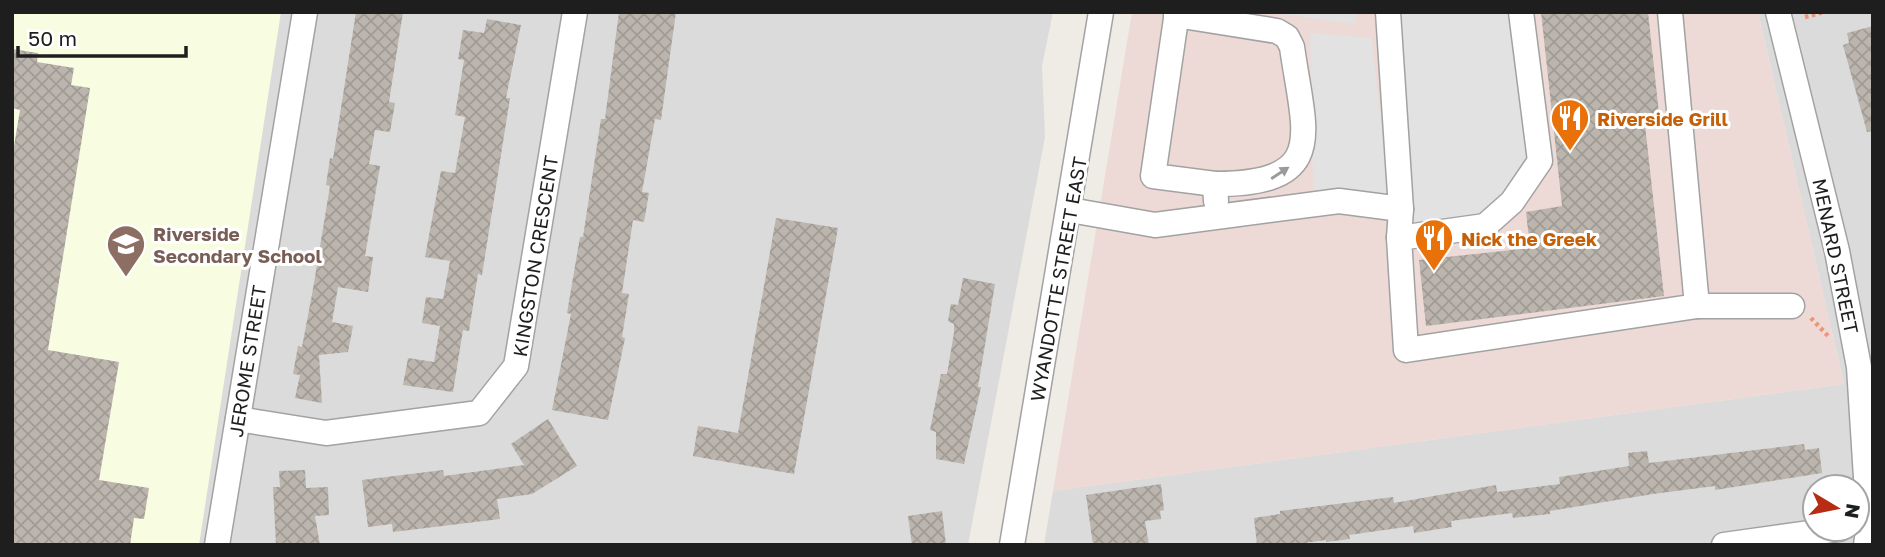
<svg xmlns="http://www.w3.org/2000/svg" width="1885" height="557" font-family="'Golos Text',sans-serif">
<defs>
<pattern id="building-cross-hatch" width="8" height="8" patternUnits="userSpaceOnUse" patternTransform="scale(1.75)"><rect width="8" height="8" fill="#bbb5ae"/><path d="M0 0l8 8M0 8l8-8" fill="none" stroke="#a09b95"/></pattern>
</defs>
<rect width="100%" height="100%" fill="#eeece5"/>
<g fill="#dcdbdb" fill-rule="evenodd">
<polygon points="12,12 1053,12 1042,66 1045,137 968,545 12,545"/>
<path d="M1758 12H1873V545H1044L1053 491 1844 384ZM1815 487H1857V529H1815Z"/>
</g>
<polygon fill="#eddad6" points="1132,12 1758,12 1844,384 1053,491"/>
<polygon fill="#f8fce0" points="12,12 281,12 199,545 12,545"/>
<g fill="#e2e2e2">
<polygon points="1266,12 1355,12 1356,24"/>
<polygon points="1374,12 1531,12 1548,168 1491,243 1402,252"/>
<polygon points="1310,33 1371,38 1390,195 1313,194"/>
</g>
<g fill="url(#building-cross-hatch)">
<polygon points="356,12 403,12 389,102 395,103 390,132 375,130 369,164 380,166 365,256 373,257 368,292 338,287 332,322 353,326 348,352 319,355 322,403 295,398 300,375 293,374 298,346 302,347 313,289 330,186 326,185 330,158 333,159"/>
<polygon points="619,12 676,12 661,120 655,119 642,192 649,193 644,222 633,220 622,293 629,294 622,337 625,338 608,420 552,410 571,314 567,313 580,237 583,237 601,119 605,119"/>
<polygon points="1541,12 1648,12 1660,123 1645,125 1664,296 1426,326 1419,260 1530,248 1526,212 1562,206"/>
<polygon points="487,19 521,25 506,98 510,98 482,275 478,274 469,331 463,330 453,392 403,385 408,358 434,362 440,326 422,323 426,297 443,299 450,261 425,257 441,171 455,173 465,117 455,115 464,60 458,59 463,30 484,33"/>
<polygon points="1873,26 1873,131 1867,132 1843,45 1849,43 1847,33"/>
<polygon points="12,49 38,53 37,62 74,68 71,85 90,88 48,350 119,362 99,480 149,488 144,519 134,518 130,545 12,545 12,158 20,110 12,108"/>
<polygon points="776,218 838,228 794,474 693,456 698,426 738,433"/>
<polygon points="963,278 995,284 978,387 981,387 964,464 936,459 936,432 930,430 941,374 947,374 954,333 954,324 948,321 951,304 958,305"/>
<polygon points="548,419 577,466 532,494 497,499 500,519 393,532 392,524 368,527 362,480 443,470 444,476 524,465 511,444"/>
<polygon points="1804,444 1805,450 1819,448 1822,473 1715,490 1715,486 1653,494 1550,511 1550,514 1513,518 1512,513 1451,521 1452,527 1414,533 1413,526 1349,535 1350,539 1326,542 1326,540 1290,545 1257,545 1254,518 1280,514 1280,511 1393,497 1394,503 1496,485 1497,492 1560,484 1559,477 1629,466 1628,453 1647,451 1649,463"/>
<polygon points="305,470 306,488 328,487 329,515 315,516 320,545 276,545 273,487 280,487 279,471"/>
<polygon points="1161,484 1164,510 1160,511 1161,519 1145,521 1149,545 1093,545 1086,495"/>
<polygon points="942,511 946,545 912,545 908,516"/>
</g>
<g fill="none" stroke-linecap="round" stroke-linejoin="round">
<g stroke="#a2a2a2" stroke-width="27">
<g id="minor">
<polyline points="1177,12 1153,176 1215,184 1216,201"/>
<polyline points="1388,12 1401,209 1399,238 1406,350 1697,306 1792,306"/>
<polyline points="1670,12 1697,306"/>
<polyline points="1778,12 1837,251 1859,367 1869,525 1866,545"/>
<path d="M1176 15 1277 31 1287 37 1292 47C1304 133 1330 184 1215 184"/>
<polyline points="1070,210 1155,225 1339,201 1401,209"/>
<polyline points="1399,238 1485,226 1512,202 1540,161 1521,12"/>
<polyline points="238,419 326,433 479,413 516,366 575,12"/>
<polyline points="217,545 305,12"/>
<polyline points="1012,545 1101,12"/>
<polyline points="1724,545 1839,529"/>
</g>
</g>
<g stroke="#eb9579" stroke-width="4.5" stroke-dasharray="3.5 3.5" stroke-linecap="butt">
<polyline points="1805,17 1824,12"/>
<polyline points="1811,318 1829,337"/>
</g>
<use href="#minor" stroke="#fff" stroke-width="24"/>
</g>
<defs><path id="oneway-solid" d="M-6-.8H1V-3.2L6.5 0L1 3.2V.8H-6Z" transform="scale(1.75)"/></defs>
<use fill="#9a9a9a" href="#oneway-solid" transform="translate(1280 173) rotate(-33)"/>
<defs>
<g id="restaurant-pin" transform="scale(2.0125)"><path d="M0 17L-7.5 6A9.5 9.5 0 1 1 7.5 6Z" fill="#e8710a" stroke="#fff"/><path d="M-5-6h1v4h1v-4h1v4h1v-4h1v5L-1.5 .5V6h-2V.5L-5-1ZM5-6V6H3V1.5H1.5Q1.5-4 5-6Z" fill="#fff"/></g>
<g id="school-pin" transform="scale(2.0125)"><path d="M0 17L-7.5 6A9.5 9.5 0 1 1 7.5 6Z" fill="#8d6e63" stroke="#fff"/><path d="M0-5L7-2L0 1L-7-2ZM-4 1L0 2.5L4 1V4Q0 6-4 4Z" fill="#fff"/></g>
</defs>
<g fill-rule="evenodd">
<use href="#restaurant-pin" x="1570" y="118"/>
<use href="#restaurant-pin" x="1434" y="238"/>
<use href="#school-pin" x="126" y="244"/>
</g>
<g text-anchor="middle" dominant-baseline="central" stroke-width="6" stroke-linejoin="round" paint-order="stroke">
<g font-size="19" font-weight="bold" fill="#c56008" stroke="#fff" text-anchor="start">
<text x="1597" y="118">Riverside Grill</text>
<text x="1461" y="238">Nick the Greek</text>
</g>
<g font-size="19" font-weight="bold" fill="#785e54" stroke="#fff" text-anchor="start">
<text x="153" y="233">Riverside<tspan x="153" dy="22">Secondary School</tspan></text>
</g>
<g font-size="19" fill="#1e1e1e" stroke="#fff">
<text transform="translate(535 256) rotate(-81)">KINGSTON CRESCENT</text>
<text transform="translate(1836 256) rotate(78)">MENARD STREET</text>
<text transform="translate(1058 279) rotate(-80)">WYANDOTTE STREET EAST</text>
<text transform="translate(247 361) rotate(-81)">JEROME STREET</text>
</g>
</g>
<rect width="1885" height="557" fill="none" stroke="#1e1e1e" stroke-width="28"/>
<g transform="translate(1836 508) rotate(100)"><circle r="33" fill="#ffffff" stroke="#a5a5a5" stroke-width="2"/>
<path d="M0-5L12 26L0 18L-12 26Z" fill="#b82c14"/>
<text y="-10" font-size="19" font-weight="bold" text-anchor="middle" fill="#1e1e1e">N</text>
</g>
<path d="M18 46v10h168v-10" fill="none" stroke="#1e1e1e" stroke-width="3.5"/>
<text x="28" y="46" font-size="21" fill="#1e1e1e" stroke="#ffffff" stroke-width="5" paint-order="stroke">50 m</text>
</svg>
